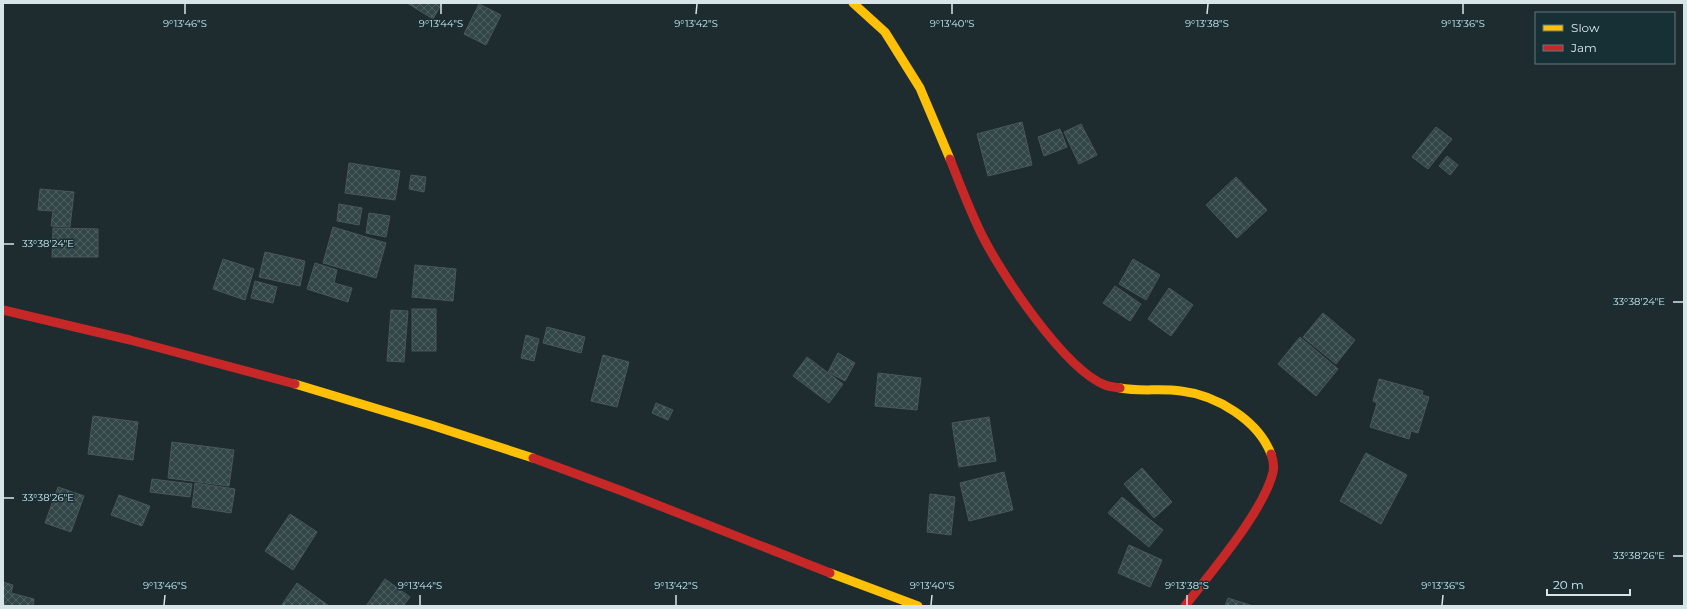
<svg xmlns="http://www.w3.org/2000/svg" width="1687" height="609" font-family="Montserrat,sans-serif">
<defs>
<pattern id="building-cross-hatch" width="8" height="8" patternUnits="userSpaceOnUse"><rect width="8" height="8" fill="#334647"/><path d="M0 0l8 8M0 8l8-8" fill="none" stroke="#506162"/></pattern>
</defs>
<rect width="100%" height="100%" fill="#1e2c2f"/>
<g fill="url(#building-cross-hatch)" stroke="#4b5758">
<polygon points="407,3 442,3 433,19"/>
<polygon points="479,4 501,15 486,45 464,34"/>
<polygon points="1022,122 1032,165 988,176 977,134"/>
<polygon points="1081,124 1097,155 1079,164 1064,132"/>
<polygon points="1436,127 1452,139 1428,169 1412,157"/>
<polygon points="1060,129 1067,147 1044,156 1038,137"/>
<polygon points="1447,156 1458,165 1450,175 1439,166"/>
<polygon points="349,163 400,171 395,200 345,193"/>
<polygon points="411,175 426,177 424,192 409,189"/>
<polygon points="1236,177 1267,210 1237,238 1206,205"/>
<polygon points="40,189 74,192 70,227 51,226 53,211 38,210"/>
<polygon points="339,204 362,208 359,225 337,221"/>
<polygon points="369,213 390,216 386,237 366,233"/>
<polygon points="333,227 386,243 376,278 323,263"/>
<polygon points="53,228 98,229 98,257 52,257"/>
<polygon points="265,252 305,261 300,286 259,277"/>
<polygon points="223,259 254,269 245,300 213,289"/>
<polygon points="1133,259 1160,275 1146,300 1119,284"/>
<polygon points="315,263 337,270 334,283 352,288 348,302 307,289"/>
<polygon points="415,265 456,269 453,301 412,297"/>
<polygon points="255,281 277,287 273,303 251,298"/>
<polygon points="1115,286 1141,304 1130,321 1103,303"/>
<polygon points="1169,288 1193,305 1171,336 1148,319"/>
<rect x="412" y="309" width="24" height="42"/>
<polygon points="391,310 408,311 404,362 387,361"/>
<polygon points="1323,313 1355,340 1336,364 1303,337"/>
<polygon points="547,327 585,337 581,353 543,343"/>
<polygon points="526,335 539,339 534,361 521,358"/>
<polygon points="1300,337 1338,369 1316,396 1278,364"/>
<polygon points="838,353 855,363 845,381 828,372"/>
<polygon points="603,355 629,362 617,407 591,401"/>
<polygon points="807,357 843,384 829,403 793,376"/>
<polygon points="878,373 921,378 917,410 875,406"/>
<polygon points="1379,379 1423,391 1422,395 1429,397 1418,433 1411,431 1409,439 1370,427 1377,403 1373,401"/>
<polygon points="656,403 673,410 668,420 652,413"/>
<polygon points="93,416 138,422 133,460 88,454"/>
<polygon points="989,417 996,461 959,467 952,423"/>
<polygon points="172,442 234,450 229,486 168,478"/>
<polygon points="1366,453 1407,475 1381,524 1340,501"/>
<polygon points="1142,468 1172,502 1154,518 1124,484"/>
<polygon points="1004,472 1013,510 969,521 960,483"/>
<polygon points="152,479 192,484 190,497 150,492"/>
<polygon points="195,483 235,489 231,513 192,507"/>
<polygon points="58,487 84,496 71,532 45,523"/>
<polygon points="930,494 955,497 951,535 927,532"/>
<polygon points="119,495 150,506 142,526 111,515"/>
<polygon points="1122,497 1163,530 1149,547 1108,513"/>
<polygon points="290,514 317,532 293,570 265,551"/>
<polygon points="1129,545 1162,560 1150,587 1118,573"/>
<polygon points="385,579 410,597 403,606 366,606"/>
<polygon points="3,582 13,585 11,593 34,599 33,606 3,606"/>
<polygon points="297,583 329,606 281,606"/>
<polygon points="1228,598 1253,606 1225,606"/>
</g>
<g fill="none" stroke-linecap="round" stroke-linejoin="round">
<g stroke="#ffc107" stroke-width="9">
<polyline points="853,3 885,32 920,88 950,159"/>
<polyline points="295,384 431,425 533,458"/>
<path d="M1120 388C1140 392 1161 388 1181 391 1216 395 1258 420 1271 454"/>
<polyline points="830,573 918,606"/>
</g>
<g stroke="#c62828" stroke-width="9">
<path d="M950 159C959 182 968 206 979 229 998 270 1064 369 1105 385 1110 387 1115 387 1120 388"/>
<polyline points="3,310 130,340 295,384"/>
<polyline points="533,458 622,491 830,573"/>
<path d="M1185 606C1210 573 1264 511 1273 472 1274 467 1273 459 1271 454"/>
</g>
</g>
<path fill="none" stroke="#d7e5e9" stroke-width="1.5" d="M185 14V4M441 14V4M696 14 697 4M952 14V4M1207 14 1208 4M1463 14V4M4 244H14M1673 302H1683M4 498H14M1673 556H1683M164 605 165 595M420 605V595M676 605V595M931 605 932 595M1187 605V595M1442 605 1443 595"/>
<g font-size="10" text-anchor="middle" fill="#d7e5e9" stroke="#173036" stroke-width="3" stroke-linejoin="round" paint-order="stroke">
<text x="185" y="27">9°13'46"S</text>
<text x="441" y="27">9°13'44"S</text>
<text x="696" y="27">9°13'42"S</text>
<text x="952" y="27">9°13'40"S</text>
<text x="1207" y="27">9°13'38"S</text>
<text x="1463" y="27">9°13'36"S</text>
<text x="48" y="247">33°38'24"E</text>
<text x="1639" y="305">33°38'24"E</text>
<text x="48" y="501">33°38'26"E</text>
<text x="1639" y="559">33°38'26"E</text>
<text x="165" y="589">9°13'46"S</text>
<text x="420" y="589">9°13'44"S</text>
<text x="676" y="589">9°13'42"S</text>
<text x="932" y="589">9°13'40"S</text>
<text x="1187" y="589">9°13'38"S</text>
<text x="1443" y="589">9°13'36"S</text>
</g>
<rect width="1687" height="609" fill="none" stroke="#d7e5e9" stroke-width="8"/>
<rect x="1535" y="12" width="140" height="52" fill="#173036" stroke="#64787e"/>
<rect x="1543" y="25" width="20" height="6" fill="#ffc107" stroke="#64787e"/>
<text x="1571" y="32" font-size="12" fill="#d7e5e9">Slow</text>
<rect x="1543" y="45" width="20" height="6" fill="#c62828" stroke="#64787e"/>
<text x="1571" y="52" font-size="12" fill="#d7e5e9">Jam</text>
<path d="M1547 589v6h83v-6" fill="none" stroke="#d7e5e9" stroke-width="2"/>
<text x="1553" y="589" font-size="12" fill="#d7e5e9" stroke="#173036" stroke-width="3" paint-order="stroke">20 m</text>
</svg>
